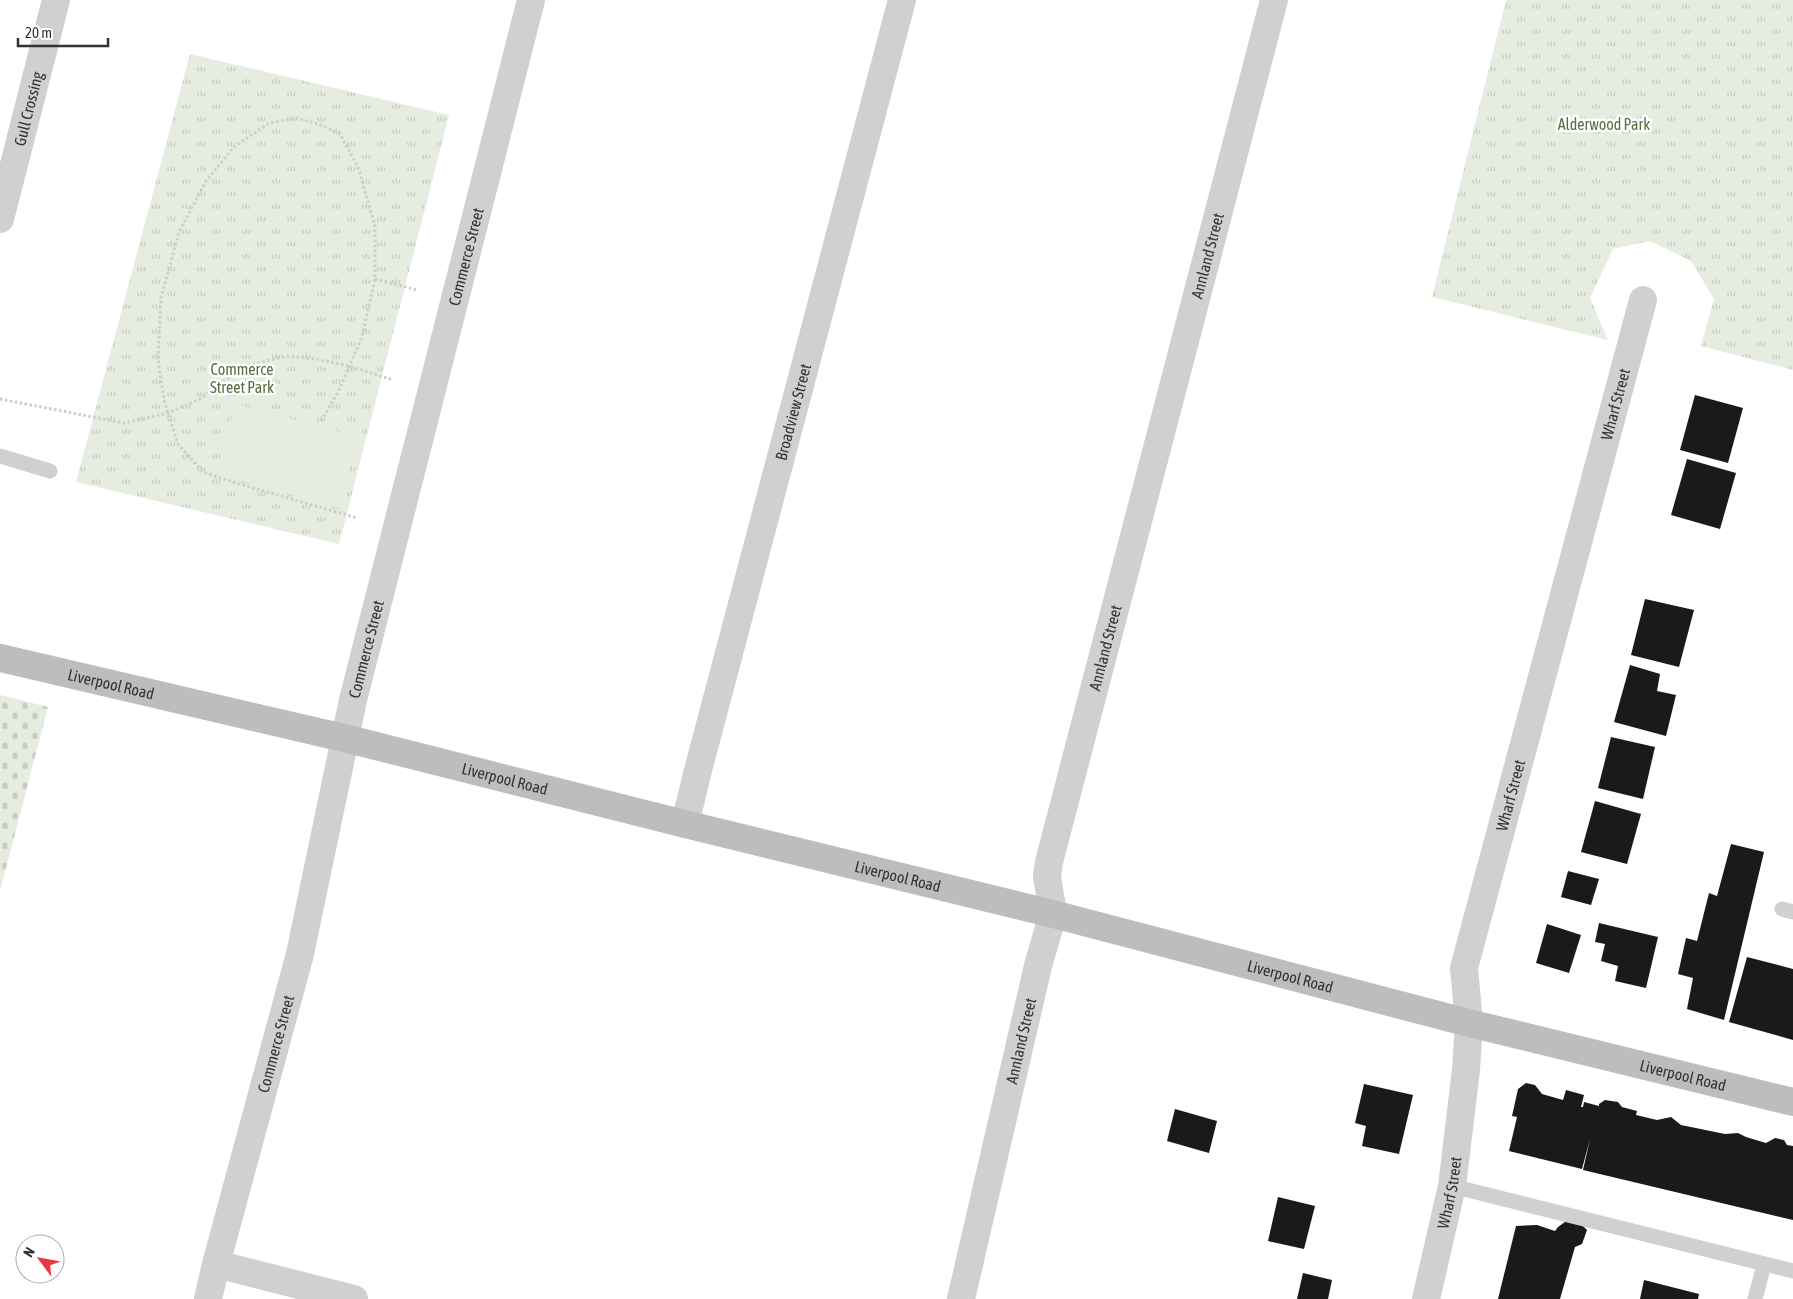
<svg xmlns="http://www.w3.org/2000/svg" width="1793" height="1299" font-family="'Asap Condensed',sans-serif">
<defs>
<pattern id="cemetery-stones" width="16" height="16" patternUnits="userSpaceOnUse" patternTransform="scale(1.25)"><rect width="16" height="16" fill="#e6ecdf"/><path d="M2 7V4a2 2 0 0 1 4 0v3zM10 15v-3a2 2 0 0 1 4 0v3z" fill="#c6cbc0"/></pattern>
<pattern id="park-tufts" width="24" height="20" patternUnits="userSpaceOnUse" patternTransform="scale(1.25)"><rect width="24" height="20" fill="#e6ecdf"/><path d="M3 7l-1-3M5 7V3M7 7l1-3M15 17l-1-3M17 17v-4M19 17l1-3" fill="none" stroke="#c6cbc0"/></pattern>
</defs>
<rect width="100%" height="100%" fill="#fff"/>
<polygon fill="url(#cemetery-stones)" points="0,695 48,707 0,891"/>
<g fill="url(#park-tufts)">
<polygon points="1506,0 1793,0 1793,370 1701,346 1714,299 1691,261 1650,241 1613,249 1590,298 1608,340 1432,297"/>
<polygon points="190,54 449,115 339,544 76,482"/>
</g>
<polygon fill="#e6ecdf" points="235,404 357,436 340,508 217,474"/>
<g fill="#1a1a1a">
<polygon points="1695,395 1743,408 1728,463 1680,450"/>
<polygon points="1687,459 1736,473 1720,529 1671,515"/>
<polygon points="1645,599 1694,610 1679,667 1631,655"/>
<polygon points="1630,665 1660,674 1657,691 1676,695 1666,736 1614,722"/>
<polygon points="1611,737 1655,747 1643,799 1598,788"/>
<polygon points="1595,801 1641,814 1627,864 1581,852"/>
<polygon points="1731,844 1764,852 1724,1020 1687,1009 1693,978 1678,974 1686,938 1697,941 1709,893 1717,896"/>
<polygon points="1568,871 1599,879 1591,905 1561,897"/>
<polygon points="1599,923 1658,937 1646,988 1615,981 1618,966 1601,961 1605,944 1595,942"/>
<polygon points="1547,924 1581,935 1569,973 1536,963"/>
<polygon points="1747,957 1793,969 1793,1040 1729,1022"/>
<polygon points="1526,1083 1535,1085 1542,1094 1563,1100 1566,1090 1584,1095 1581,1107 1583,1107 1584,1102 1599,1106 1599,1104 1605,1100 1618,1102 1622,1107 1637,1111 1636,1115 1657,1120 1671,1117 1681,1125 1725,1134 1738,1133 1746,1137 1766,1143 1775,1138 1784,1140 1787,1145 1793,1146 1793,1220 1583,1170 1590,1139 1582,1169 1509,1151 1517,1117 1512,1116 1518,1089"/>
<polygon points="1364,1084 1413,1095 1399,1154 1362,1146 1366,1126 1355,1123"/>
<polygon points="1175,1109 1217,1121 1209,1153 1167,1141"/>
<polygon points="1278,1197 1315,1206 1304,1249 1268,1241"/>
<polygon points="1569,1219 1581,1224 1587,1230 1582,1244 1575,1247 1560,1299 1498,1299 1516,1226 1537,1225 1555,1231 1558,1227"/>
<polygon points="1303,1273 1332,1280 1328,1299 1297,1299"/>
<polygon points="1644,1280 1699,1294 1698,1299 1640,1299"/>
</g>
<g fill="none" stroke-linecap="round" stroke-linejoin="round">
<g stroke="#cdcdcd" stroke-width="3" stroke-dasharray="2.5 2.5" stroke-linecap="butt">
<polyline points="375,279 417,290"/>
<polyline points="0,399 124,423 168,413 200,399 245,366 287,356 316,359 349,366 393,380"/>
<polyline points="321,421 337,394 362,337 375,279 375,226 358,167 340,134 321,125 297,118 269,123 234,147 206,181 179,232 161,298 158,359 164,400 178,444 203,472 226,480 357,518"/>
</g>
<g stroke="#d0d0d0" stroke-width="15">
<polyline points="0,456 50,471"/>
<polyline points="1782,909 1793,912"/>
<polyline points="1452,1186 1793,1271"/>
<polyline points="1755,1299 1764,1265"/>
</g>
<g stroke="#d0d0d0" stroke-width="28">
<path id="s1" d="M0 219 56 0"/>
<path id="s2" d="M685 824 697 774 902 0"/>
<polyline points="216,1264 354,1299"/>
<path id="s3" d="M208 1299 216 1264 300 954 353 700 531 0"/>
<path id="s4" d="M961 1299 1038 966 1053 914 1047 876 1049 862 1274 0"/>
<path id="s5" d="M1426 1299 1452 1186 1466 1070 1469 1023 1464 968 1643 300"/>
</g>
<path stroke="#bdbdbd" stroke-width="28" id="s6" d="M0 658 344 738 685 824 1053 914 1469 1023 1793 1102"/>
</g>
<g text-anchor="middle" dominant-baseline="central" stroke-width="5" stroke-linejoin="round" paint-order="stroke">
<g font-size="16" fill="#333" stroke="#fff">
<text stroke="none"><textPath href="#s1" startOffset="114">Gull Crossing</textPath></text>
<text stroke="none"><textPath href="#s3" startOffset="1074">Commerce Street</textPath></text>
<text stroke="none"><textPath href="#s4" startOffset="1075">Annland Street</textPath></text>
<text stroke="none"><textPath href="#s5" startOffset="919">Wharf Street</textPath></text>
<text stroke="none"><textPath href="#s2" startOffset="426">Broadview Street</textPath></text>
<text stroke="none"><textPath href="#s4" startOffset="670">Annland Street</textPath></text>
<text stroke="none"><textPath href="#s3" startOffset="669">Commerce Street</textPath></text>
<text stroke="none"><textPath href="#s6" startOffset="114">Liverpool Road</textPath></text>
<text stroke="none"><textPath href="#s6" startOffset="519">Liverpool Road</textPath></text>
<text stroke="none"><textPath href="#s5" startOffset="514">Wharf Street</textPath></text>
<text stroke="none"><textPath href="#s6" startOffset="924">Liverpool Road</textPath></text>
<text stroke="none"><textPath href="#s6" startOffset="1329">Liverpool Road</textPath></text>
<text stroke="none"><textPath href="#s4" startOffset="265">Annland Street</textPath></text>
<text stroke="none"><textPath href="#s3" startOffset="264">Commerce Street</textPath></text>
<text stroke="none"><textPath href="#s6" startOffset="1734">Liverpool Road</textPath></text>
<text stroke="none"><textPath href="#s5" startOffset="109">Wharf Street</textPath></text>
</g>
<g font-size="16" fill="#56703f" stroke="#fff">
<text x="1604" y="124">Alderwood Park</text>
<text x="242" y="369">Commerce<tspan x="242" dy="18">Street Park</tspan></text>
</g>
</g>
<g transform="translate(40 1259) rotate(302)"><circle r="24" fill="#ffffff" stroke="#adadad"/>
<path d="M0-4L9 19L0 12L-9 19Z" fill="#e63946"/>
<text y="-8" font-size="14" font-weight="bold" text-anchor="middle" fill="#333333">N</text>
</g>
<path d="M18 38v8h90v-8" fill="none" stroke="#333333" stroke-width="2.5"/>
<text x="25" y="38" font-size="15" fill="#333333" stroke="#ffffff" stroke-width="4" paint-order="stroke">20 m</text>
</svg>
